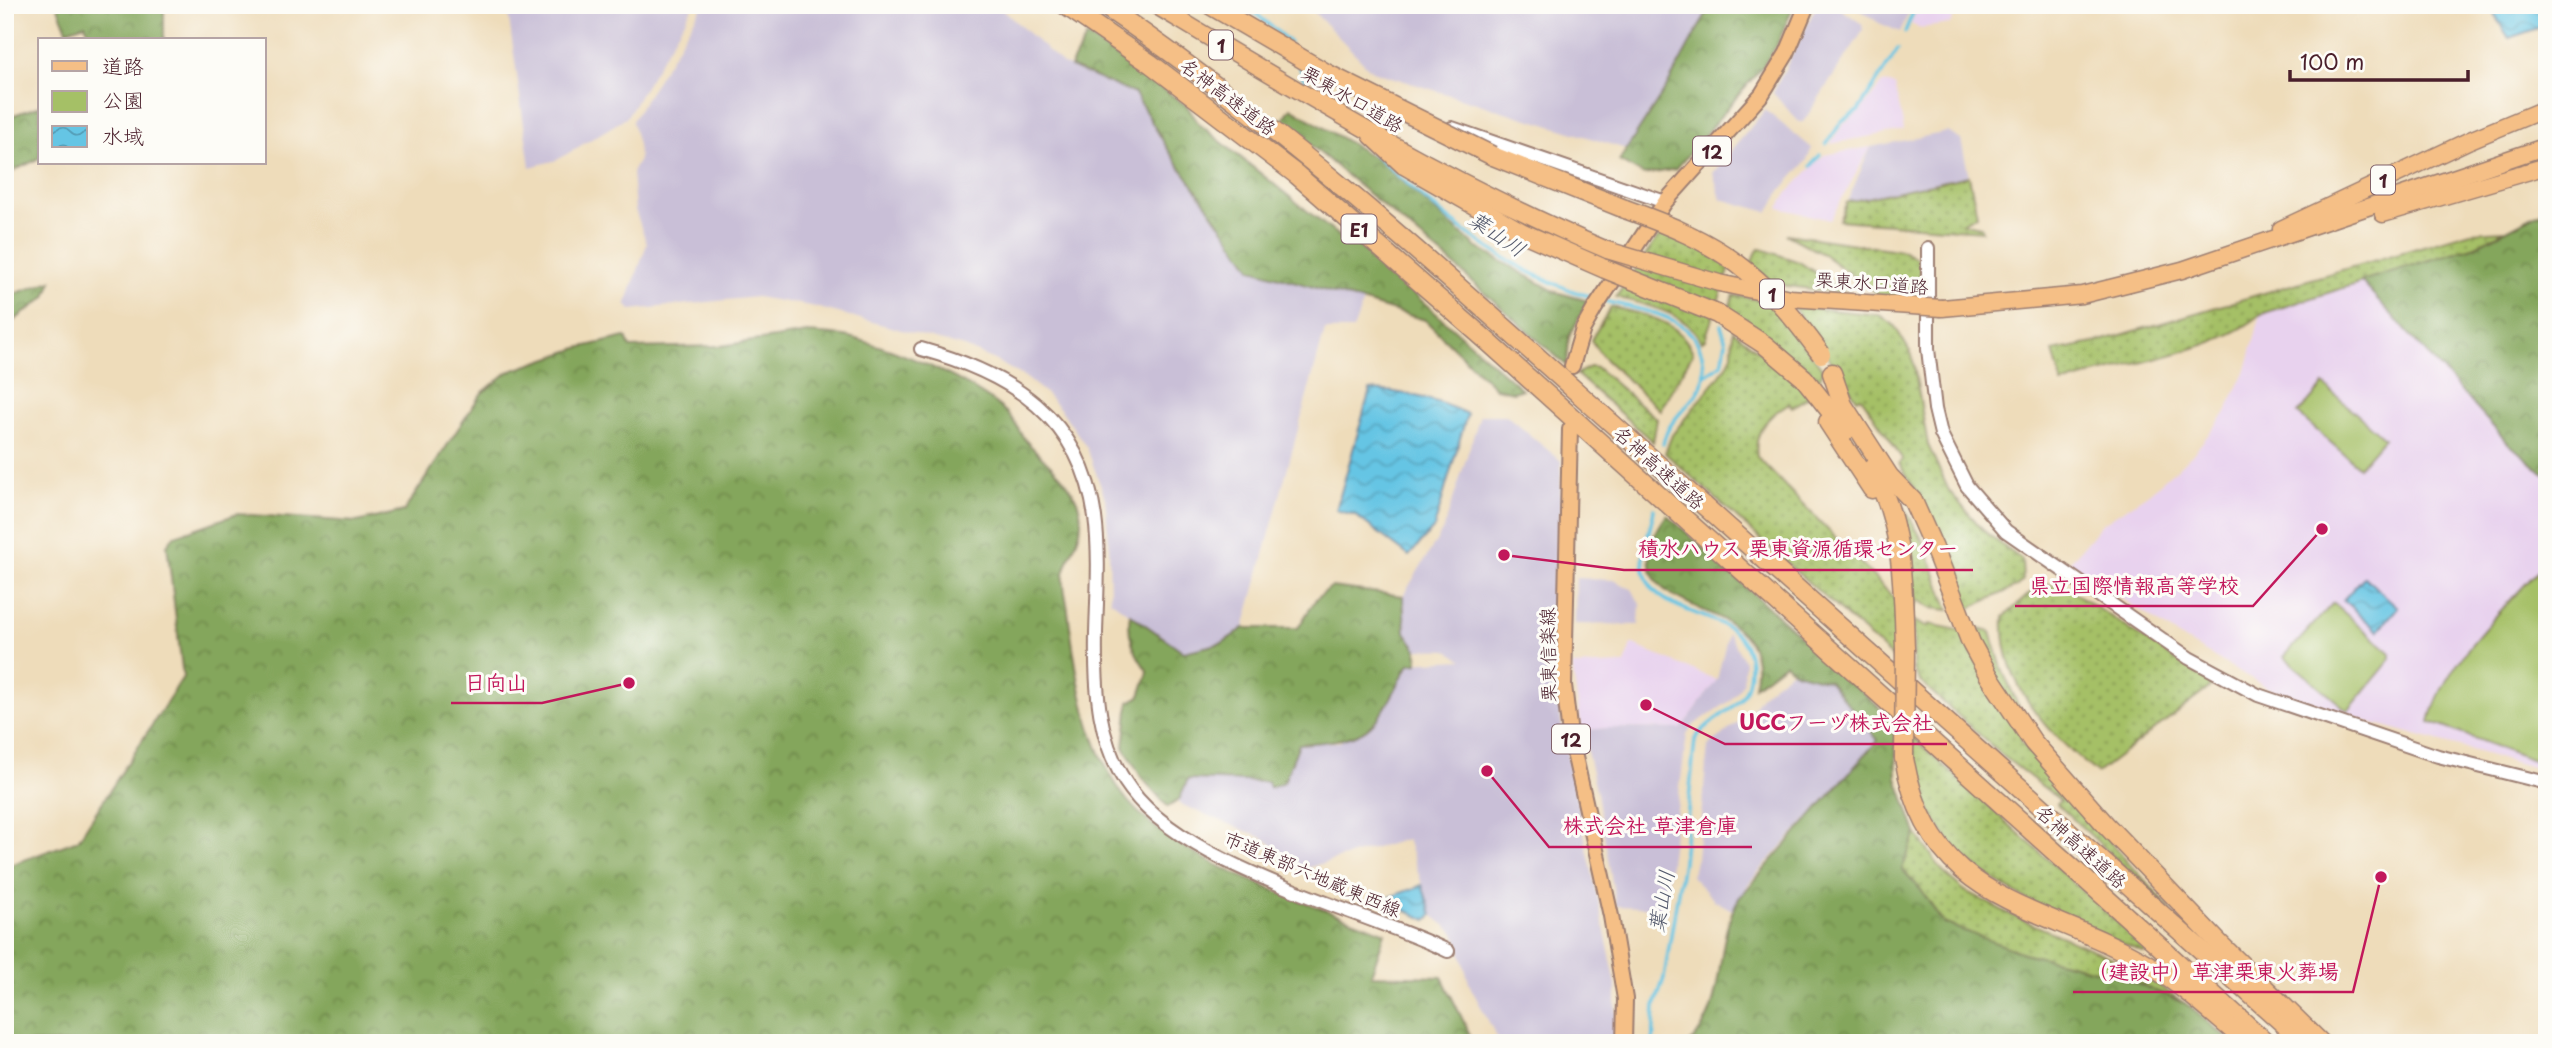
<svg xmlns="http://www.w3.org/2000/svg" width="2552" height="1048" font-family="'Playpen Sans','Klee One',sans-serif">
<defs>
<pattern id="grass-dots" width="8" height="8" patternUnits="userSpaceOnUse" patternTransform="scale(1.75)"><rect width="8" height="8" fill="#a5c066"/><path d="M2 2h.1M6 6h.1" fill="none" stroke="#889b54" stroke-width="1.8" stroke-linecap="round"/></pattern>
<pattern id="forest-crowns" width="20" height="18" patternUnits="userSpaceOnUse" patternTransform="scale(1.75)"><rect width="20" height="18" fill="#84a65b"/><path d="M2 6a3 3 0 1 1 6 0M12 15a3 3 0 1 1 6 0" fill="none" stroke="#6e874b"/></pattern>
<pattern id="water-waves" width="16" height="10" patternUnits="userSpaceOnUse" patternTransform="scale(1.75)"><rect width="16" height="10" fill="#65c5e4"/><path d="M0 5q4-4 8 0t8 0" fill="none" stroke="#559fb9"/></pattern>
</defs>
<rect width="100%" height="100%" fill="#fdfcf7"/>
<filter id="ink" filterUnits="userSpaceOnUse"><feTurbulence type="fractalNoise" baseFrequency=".0143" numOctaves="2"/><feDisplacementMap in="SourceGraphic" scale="14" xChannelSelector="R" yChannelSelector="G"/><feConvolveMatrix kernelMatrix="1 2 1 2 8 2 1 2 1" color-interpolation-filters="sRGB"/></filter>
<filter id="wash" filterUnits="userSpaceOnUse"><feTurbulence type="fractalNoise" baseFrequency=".00686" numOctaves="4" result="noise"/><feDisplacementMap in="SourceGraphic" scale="28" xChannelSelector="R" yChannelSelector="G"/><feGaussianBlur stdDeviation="1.57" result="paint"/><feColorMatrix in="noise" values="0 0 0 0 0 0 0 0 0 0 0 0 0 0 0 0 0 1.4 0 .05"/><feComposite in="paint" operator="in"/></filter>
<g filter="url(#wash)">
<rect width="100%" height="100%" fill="#eedcba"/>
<g fill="#e8d2ee">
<polygon points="1919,5 1960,5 1950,24 1920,28 1911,24"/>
<polygon points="1882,83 1895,85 1904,130 1830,144 1844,123 1859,113"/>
<polygon points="1871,147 1830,220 1779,208 1788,192 1824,155"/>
<polygon points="2361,281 2507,442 2547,476 2547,771 2351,717 2268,688 2183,639 2069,563 2102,524 2149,493 2192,455 2225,414 2246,370 2261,314"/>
<polygon points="1631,644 1717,680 1681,729 1606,728 1582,731 1572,666 1625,664"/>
</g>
<g fill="#c9bfd7">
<polygon points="507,5 694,5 626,118 557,160 530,167"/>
<polygon points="703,5 997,5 1063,64 1135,94 1169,151 1252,269 1363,302 1353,330 1325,330 1244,628 1222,643 1184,652 1110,600 1109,541 1105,498 1087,448 1062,411 1044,392 1025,377 994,360 964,347 865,320 811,306 756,297 631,310 626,304 647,244 635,210 632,172 639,160 638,145 632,121"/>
<polygon points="1307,5 1711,5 1666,88 1626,149 1372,71"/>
<polygon points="1835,5 1862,24 1863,31 1803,122 1799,122 1773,93 1816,7"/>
<polygon points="1853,5 1912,5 1900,32 1879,23"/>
<polygon points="1765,110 1812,148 1806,162 1782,189 1768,212 1721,199 1713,173"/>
<polygon points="1948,132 1961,140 1969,176 1847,202 1871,147"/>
<polygon points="1480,415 1506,415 1561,461 1557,689 1563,735 1616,984 1616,1043 1500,1043 1470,986 1455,933 1432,915 1407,839 1303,869 1263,838 1180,804 1179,800 1187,779 1268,782 1299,744 1340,742 1384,711 1409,663 1463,660 1447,650 1417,649 1405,632 1403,596 1444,528"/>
<polygon points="1576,578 1614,580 1632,589 1640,604 1639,625 1575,624"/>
<polygon points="1728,633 1745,662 1743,683 1730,701 1692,726 1687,734 1664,908 1616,906 1597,793 1582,731 1606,728 1681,729 1717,680"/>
<polygon points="1790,671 1829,681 1879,740 1751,880 1732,910 1714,900 1691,876 1697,858 1708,746 1747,716 1763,694"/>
</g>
<g fill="url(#grass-dots)" stroke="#787048" stroke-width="2">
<polygon points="1969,176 1977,215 1961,223 1981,227 1982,231 1839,220 1847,202"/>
<path d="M2505 230 2476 246 2261 314C2219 353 2118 364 2062 384L2053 351 2094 343 2471 232Z"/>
<path d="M1673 233 1731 265 1705 339 1701 342C1688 312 1645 305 1616 297L1660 235Z"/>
<polygon points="1786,234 1904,251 1920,260 1920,297 1880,296 1823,254"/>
<polygon points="1759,248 1799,262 1848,294 1774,284 1751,263"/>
<polygon points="1734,295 1775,303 1823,370 1817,385 1727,312"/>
<polygon points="1793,306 1879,315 1894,325 1912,355 1928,445 1949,491 1984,531 2022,560 2023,580 2016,587 1968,609 1918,494 1899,463 1903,460 1866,404 1861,397 1857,399"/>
<path d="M1611 307C1643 315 1679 319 1693 353L1660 410 1603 357 1591 340Z"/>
<path d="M1733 330 1806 390 1808 397 1792 407 1789 403C1768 416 1753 431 1757 457L1896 600 1897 662 1665 453 1672 435 1727 366 1732 354Z"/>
<polygon points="1590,367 1597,368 1657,419 1653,442 1576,374"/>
<polygon points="1903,506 1923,541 1949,610 1931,608 1918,600 1911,613 1910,555"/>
<path d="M2041 583 2066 587 2213 685 2097 773C2047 732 2000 684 2004 617Z"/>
<polygon points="1914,621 1926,627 1929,624 1958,630 1976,628 1991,632 2003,672 2020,709 2021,742 2172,911 2057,804 2060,800 2003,756 1921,682 1913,669"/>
<path d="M1912 737 2147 949 2144 953C2041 906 1916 871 1912 737Z"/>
<polygon points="1916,833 1944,873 1965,891 2013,916 2124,963 2185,1003 2116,975 2023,953 1943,923 1921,890 1902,869"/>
</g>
<g fill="url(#forest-crowns)" stroke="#676243" stroke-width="2">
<polygon points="57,5 164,5 164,40 92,40 85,24 67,30"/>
<polygon points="1711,5 1794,5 1777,45 1763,66 1676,169 1644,175 1619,161 1666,88"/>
<polygon points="1087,36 1187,106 1199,124 1341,238 1349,237 1522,389 1513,392 1495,388 1425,320 1252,269 1169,151 1135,94 1070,67"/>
<polygon points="40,106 40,158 5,175 5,118"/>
<polygon points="1291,108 1378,160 1476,247 1556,292 1588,301 1569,337 1567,366 1449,261 1282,121"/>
<polygon points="2547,209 2547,476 2507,442 2361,281 2476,246"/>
<polygon points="52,281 46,297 5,327 5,297"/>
<path d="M807 333C820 334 836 334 849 337 898 350 967 378 1006 412 1015 420 1019 433 1027 442 1048 465 1079 484 1081 519 1082 540 1068 554 1064 574 1062 584 1067 600 1068 611 1076 673 1085 739 1121 792 1170 863 1307 900 1385 933L1371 975 1442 977 1474 1043H5V867L78 840 183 677 167 545 174 536 237 514 357 522 404 511 481 394 508 372 578 348 626 337 630 348 721 346Z"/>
<path d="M1667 515 1895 722 1897 778 1916 833 1902 869 1921 890 1943 923 2023 953 2116 975 2185 1003 2233 1043H1690C1729 1004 1712 943 1739 898L1878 740 1829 681 1795 672 1785 663 1754 686C1775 596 1642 622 1650 554 1651 539 1658 527 1667 515Z"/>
<path d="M1331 587 1403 596 1405 632 1417 649 1418 663 1409 664C1374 729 1376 739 1299 744L1284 782 1270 788 1268 782 1188 779 1179 800 1168 807 1141 777 1124 747 1129 702 1140 696 1148 672C1135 654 1126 636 1130 614L1184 652 1222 643 1244 628H1298L1316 599Z"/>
</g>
<g fill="#a5c066" stroke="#787048" stroke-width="2">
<polygon points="2324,385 2384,438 2359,467 2298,414"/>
<path d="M2547 561V765L2430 722C2443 662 2507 606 2547 561Z"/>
<polygon points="2333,603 2391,653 2391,659 2348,711 2284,657"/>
</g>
<g fill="url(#water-waves)" stroke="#587288" stroke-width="2">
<polygon points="2496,5 2547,5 2547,25 2509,38 2494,14"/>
<path d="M1370 390C1403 391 1437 400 1467 414L1434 528 1409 556 1355 515 1336 510Z"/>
<polygon points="2364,577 2398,607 2378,631 2343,600"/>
<polygon points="1422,885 1432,915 1427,920 1382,900"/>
</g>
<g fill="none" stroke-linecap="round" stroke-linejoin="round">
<g stroke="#65c5e4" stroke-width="3.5">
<polyline points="1246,5 1289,42"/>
<polyline points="1905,32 1916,5"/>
<polyline points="1299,65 1307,88"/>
<path d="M1344 126C1422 197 1493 270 1598 299"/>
<polyline points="1826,144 1843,120 1858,111 1898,49"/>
<polyline points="1811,166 1820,155"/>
<path d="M1605 301C1642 311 1696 314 1703 360 1705 371 1704 383 1698 392 1685 410 1667 422 1663 444"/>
<polyline points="1705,375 1722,364 1726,342 1721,325"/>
<path d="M1653 1043 1655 1006 1664 978 1683 861 1695 739C1707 721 1729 714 1742 697 1749 688 1750 676 1750 666 1749 606 1664 624 1646 577 1638 554 1651 532 1654 509"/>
</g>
</g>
</g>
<g filter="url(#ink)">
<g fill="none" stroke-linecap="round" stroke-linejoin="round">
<g stroke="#9c7e72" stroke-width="16">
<g id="tertiary">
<polyline points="1452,128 1665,202"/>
<polyline points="1928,248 1928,349 1935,409 1941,434 1967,486 2006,531 2189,658 2258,695 2438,756 2547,783"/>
<path d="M921 349C1011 374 1081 417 1095 517 1100 554 1097 596 1096 633 1095 687 1097 745 1131 790 1188 868 1360 909 1448 951"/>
</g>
</g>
<g stroke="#9c7e72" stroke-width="18">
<g id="primary">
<polyline points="1572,366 1583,329 1595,308 1665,202 1762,94 1787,53 1807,5"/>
<polyline points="1570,429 1564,685 1570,735 1611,916 1625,999 1624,1043"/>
</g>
</g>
<g stroke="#9c7e72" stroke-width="19">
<g id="trunk">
<path d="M1155 5C1303 94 1448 183 1607 250"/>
<polyline points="2383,214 2547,166"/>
<polyline points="2281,229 2470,140 2547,108"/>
<polyline points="1942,308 2082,295 2182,270 2547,146"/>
</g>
</g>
<g stroke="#9c7e72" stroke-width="21">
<g id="motorway">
<polyline points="1065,5 1151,64 1297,175 1485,339 2267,1043"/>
<path d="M1103 5C1297 136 1470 297 1644 452 1865 649 2085 845 2305 1043"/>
<polyline points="1210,5 1328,74"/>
<polyline points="1372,135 1404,165 1523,233 1605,269"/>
<polyline points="1493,156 1625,209"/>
<polyline points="1832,373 1843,405 1889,476 1913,501 1937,555 1971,643 1989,676 2033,742 2105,824 2220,944 2321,1043"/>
<polyline points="1804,378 1846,431"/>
<polyline points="1828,422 1872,489"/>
<path d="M1871 469C1904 520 1903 590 1905 649"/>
<path d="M1904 758C1930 906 2040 901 2147 964 2183 985 2215 1016 2248 1043"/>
</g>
</g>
<use href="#tertiary" stroke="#fff" stroke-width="12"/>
<use href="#primary" stroke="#f5bf86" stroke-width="14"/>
<use href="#trunk" stroke="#f5bf86" stroke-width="16"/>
<use href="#motorway" stroke="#f5bf86" stroke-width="18"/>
<g stroke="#9c7e72" stroke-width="19" stroke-linecap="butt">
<polyline id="trunk-bridge" points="1607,250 1719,283 1790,298 1942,308"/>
</g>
<g stroke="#9c7e72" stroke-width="21" stroke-linecap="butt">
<g id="motorway-bridge">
<polyline points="1328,74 1493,156"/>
<path d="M1625 209C1723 244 1759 270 1821 354"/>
<polyline points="1605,269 1717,314 1765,345 1804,378"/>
<polyline points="1904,758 1905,649"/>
</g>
</g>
<use href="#trunk-bridge" stroke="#f5bf86" stroke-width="16"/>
<use href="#motorway-bridge" stroke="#f5bf86" stroke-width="18"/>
</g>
</g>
<g text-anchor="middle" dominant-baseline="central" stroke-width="6" stroke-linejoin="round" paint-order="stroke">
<g fill="#fdfcf7" stroke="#806168" stroke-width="2">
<rect x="1209" y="30.5" width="24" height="29" rx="5"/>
<rect x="1693" y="136.5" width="38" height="29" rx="5"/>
<rect x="2371" y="165.5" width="24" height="29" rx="5"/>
<rect x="1341.5" y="214.5" width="35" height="29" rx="5"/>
<rect x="1760" y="279.5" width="24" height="29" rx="5"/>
<rect x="1552" y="724.5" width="38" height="29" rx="5"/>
</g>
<g font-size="18" font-weight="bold" fill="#4a1f2b">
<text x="1221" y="45">1</text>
<text x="1712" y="151">12</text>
<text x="2383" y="180">1</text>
<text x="1359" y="229">E1</text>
<text x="1772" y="294">1</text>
<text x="1571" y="739">12</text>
</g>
<g font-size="19" fill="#4a1f2b" stroke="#fdfcf7">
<text transform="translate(1229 96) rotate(37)">名神高速道路</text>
<text transform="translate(1353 98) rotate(30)">栗東水口道路</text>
<text transform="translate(1872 282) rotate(4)">栗東水口道路</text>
<text transform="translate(1660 467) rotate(42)">名神高速道路</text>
<text transform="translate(1547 655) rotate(-91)">栗東信楽線</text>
<text transform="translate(2082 846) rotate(42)">名神高速道路</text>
<text transform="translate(1313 873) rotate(23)">市道東部六地蔵東西線</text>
</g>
<g font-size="21" font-style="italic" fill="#53596c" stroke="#fdfcf7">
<text transform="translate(1498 233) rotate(34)">葉山川</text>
<text transform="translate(1660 901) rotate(-80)">葉山川</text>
</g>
</g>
<path fill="none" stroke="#c2185b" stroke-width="2.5" d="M1504 555L1624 570H1973M2322 529L2253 606H2015M629 683L542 703H451M1646 705L1725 744H1947M1487 771L1549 847H1752M2381 877L2353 992H2073"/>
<g fill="#c2185b" stroke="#fdfcf7" stroke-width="2.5">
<circle cx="1504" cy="555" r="7"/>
<circle cx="2322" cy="529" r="7"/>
<circle cx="629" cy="683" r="7"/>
<circle cx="1646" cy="705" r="7"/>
<circle cx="1487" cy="771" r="7"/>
<circle cx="2381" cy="877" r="7"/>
</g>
<g font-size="21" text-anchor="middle" font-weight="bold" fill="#c2185b" stroke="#fdfcf7" stroke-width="6" stroke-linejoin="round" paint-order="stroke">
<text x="1798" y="556">積水ハウス 栗東資源循環センター</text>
<text x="2134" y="593">県立国際情報高等学校</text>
<text x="496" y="690">日向山</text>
<text x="1836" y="730">UCCフーヅ株式会社</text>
<text x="1650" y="833">株式会社 草津倉庫</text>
<text x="2213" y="979">（建設中）草津栗東火葬場</text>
</g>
<rect width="2552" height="1048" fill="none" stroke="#fdfcf7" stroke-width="28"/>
<rect x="38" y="38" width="228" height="126" fill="#fdfcf7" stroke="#b5a4a5" stroke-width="2"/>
<rect x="52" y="61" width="35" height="10" fill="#f5bf86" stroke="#b5a4a5" stroke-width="2"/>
<text x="102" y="74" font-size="21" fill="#4a1f2b">道路</text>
<rect x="52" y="91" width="35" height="21" fill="#a5c066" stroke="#b5a4a5" stroke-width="2"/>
<text x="102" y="108" font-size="21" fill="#4a1f2b">公園</text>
<rect x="52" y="126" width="35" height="21" fill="url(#water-waves)" stroke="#b5a4a5" stroke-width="2"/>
<text x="102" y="144" font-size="21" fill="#4a1f2b">水域</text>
<path d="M2290 70v10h178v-10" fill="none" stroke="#4a1f2b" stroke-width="3.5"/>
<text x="2300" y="70" font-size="21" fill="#4a1f2b" stroke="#fdfcf7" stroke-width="5" paint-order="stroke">100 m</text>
</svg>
